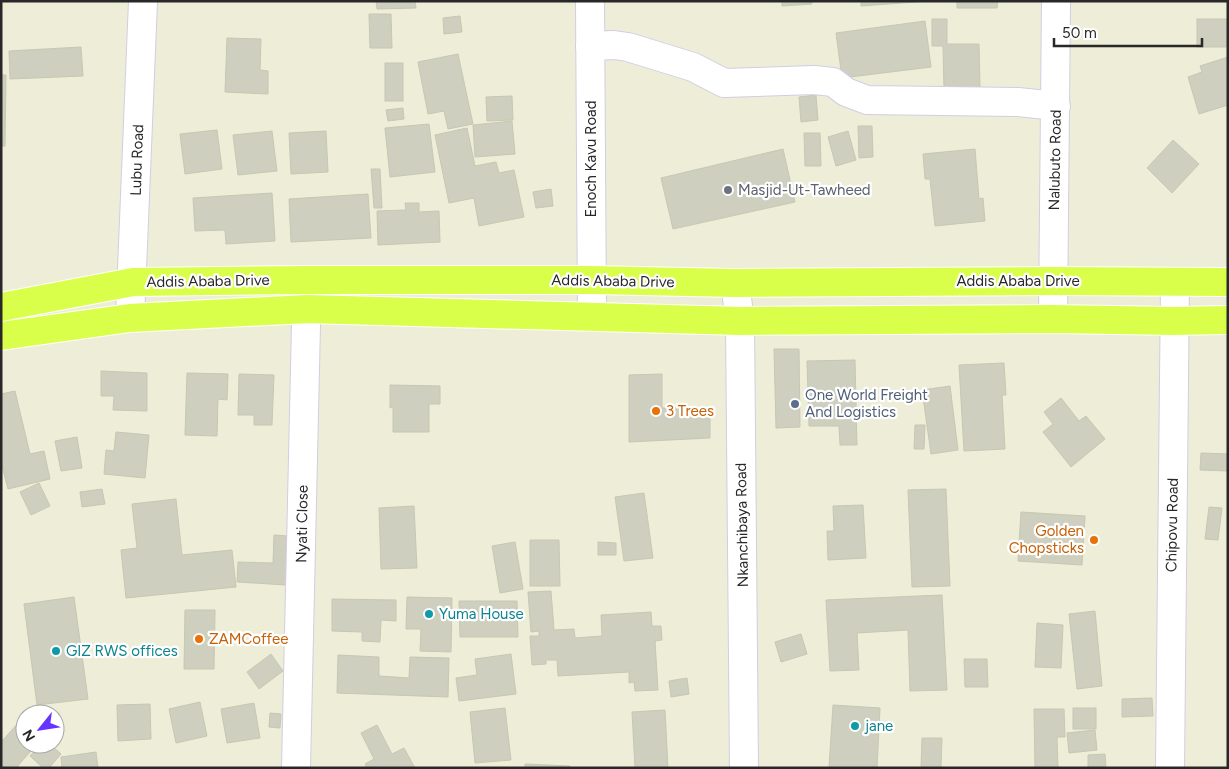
<svg xmlns="http://www.w3.org/2000/svg" width="1229" height="769" font-family="Figtree,sans-serif">
<rect width="100%" height="100%" fill="#ededd8"/>
<g fill="#cecfbe" stroke="#c6c8b2">
<polygon points="376,1 415,1 416,8 377,9"/>
<polygon points="782,1 811,1 812,4 782,6"/>
<polygon points="861,1 929,1 861,6"/>
<polygon points="957,1 998,1 997,8 957,8"/>
<polygon points="369,14 391,14 392,48 370,48"/>
<polygon points="460,16 462,32 444,34 443,18"/>
<polygon points="932,19 947,19 947,44 979,44 980,88 944,89 943,46 932,46"/>
<rect x="1197" y="19" width="31" height="28"/>
<polygon points="925,21 931,67 842,78 836,33"/>
<polygon points="227,38 261,39 260,70 268,71 268,94 225,92"/>
<polygon points="81,47 83,76 10,79 9,51"/>
<polygon points="458,54 473,124 448,129 444,111 428,114 418,62"/>
<polygon points="1228,57 1228,105 1199,114 1188,77 1202,72 1200,66"/>
<rect x="385" y="63" width="18" height="38"/>
<polygon points="1,75 6,75 5,146 1,146"/>
<polygon points="816,95 818,120 801,122 799,97"/>
<polygon points="512,96 513,120 487,121 486,97"/>
<polygon points="403,108 404,119 388,121 386,110"/>
<polygon points="512,121 515,154 475,157 473,125"/>
<polygon points="429,124 435,172 390,177 385,128"/>
<polygon points="858,126 872,126 873,157 859,158"/>
<polygon points="467,128 475,166 496,162 499,173 514,170 524,217 479,226 474,198 449,203 435,135"/>
<polygon points="217,130 222,169 185,174 180,134"/>
<polygon points="272,131 277,171 238,175 233,135"/>
<polygon points="326,131 328,172 291,174 289,133"/>
<polygon points="848,131 856,160 836,166 828,137"/>
<polygon points="804,133 820,133 821,166 805,166"/>
<polygon points="1173,140 1199,164 1172,193 1147,168"/>
<polygon points="783,149 795,202 673,229 661,178"/>
<polygon points="975,149 979,199 983,198 985,221 935,226 930,179 925,179 923,154"/>
<polygon points="371,169 380,169 382,208 374,208"/>
<polygon points="551,189 553,206 536,208 533,192"/>
<polygon points="272,193 275,241 226,244 225,230 195,231 193,198"/>
<polygon points="368,194 371,238 291,242 289,199"/>
<polygon points="405,203 419,203 419,212 439,211 440,242 378,245 377,211 406,210"/>
<polygon points="774,349 799,349 800,427 776,428"/>
<polygon points="855,360 857,445 840,445 839,426 809,426 807,361"/>
<polygon points="1004,363 1006,395 1002,395 1005,449 964,451 959,365"/>
<polygon points="101,371 147,373 147,411 113,410 114,396 101,396"/>
<polygon points="187,373 228,374 227,400 218,399 217,436 185,435"/>
<polygon points="239,374 274,375 272,425 254,425 254,415 238,415"/>
<polygon points="662,374 662,408 683,407 683,416 710,415 710,438 629,442 629,375"/>
<polygon points="390,385 440,386 440,404 429,404 429,432 393,432 393,407 390,408"/>
<polygon points="950,386 958,450 931,454 922,390"/>
<polygon points="15,391 30,454 44,451 50,479 8,489 1,462 1,394"/>
<polygon points="1061,398 1079,421 1086,416 1105,439 1071,467 1043,432 1053,424 1044,412"/>
<polygon points="915,425 925,425 924,449 914,449"/>
<polygon points="116,432 149,435 145,478 104,474 106,450 114,451"/>
<polygon points="77,437 82,468 61,471 55,441"/>
<polygon points="1201,453 1228,454 1228,471 1200,470"/>
<polygon points="39,483 50,506 31,515 20,492"/>
<polygon points="102,489 105,504 82,507 80,492"/>
<polygon points="946,489 950,586 912,587 908,490"/>
<polygon points="644,493 653,558 624,561 615,497"/>
<polygon points="176,499 182,555 232,550 236,587 126,598 121,550 137,548 132,504"/>
<polygon points="863,505 866,558 828,560 827,531 834,531 833,506"/>
<polygon points="414,506 417,568 381,569 379,508"/>
<polygon points="1209,507 1222,508 1218,540 1205,539"/>
<polygon points="1021,512 1085,516 1082,565 1018,561"/>
<polygon points="274,535 288,536 286,585 237,582 238,562 273,563"/>
<polygon points="530,540 559,540 560,586 530,586"/>
<polygon points="515,542 523,589 500,593 492,546"/>
<polygon points="598,542 616,543 616,555 598,555"/>
<polygon points="551,591 554,630 574,629 575,638 602,636 601,615 651,612 652,626 661,626 662,640 655,641 658,690 635,691 634,682 629,683 629,672 558,676 557,660 546,660 546,664 532,665 530,636 539,636 539,631 531,632 528,592"/>
<polygon points="942,595 947,690 910,691 908,630 857,633 859,670 830,671 826,600"/>
<polygon points="74,597 88,699 37,705 24,604"/>
<polygon points="407,597 452,598 451,652 420,651 421,629 406,629"/>
<polygon points="332,599 396,600 396,621 381,620 380,642 362,641 362,632 332,631"/>
<polygon points="459,601 517,601 518,637 460,637"/>
<polygon points="185,610 215,610 214,669 184,669"/>
<polygon points="1095,611 1102,686 1077,689 1069,614"/>
<polygon points="1037,623 1063,625 1061,668 1035,667"/>
<polygon points="801,634 807,654 781,662 775,642"/>
<polygon points="271,654 283,671 259,689 247,672"/>
<polygon points="511,654 516,694 459,701 456,678 477,675 475,659"/>
<polygon points="338,655 379,657 379,676 409,678 410,657 449,658 448,697 337,693"/>
<polygon points="964,659 987,659 988,687 965,687"/>
<polygon points="687,678 689,694 671,697 669,681"/>
<polygon points="1152,698 1153,716 1122,717 1122,699"/>
<polygon points="200,702 207,736 176,743 169,709"/>
<polygon points="254,703 260,738 227,743 221,709"/>
<polygon points="150,704 151,739 118,741 117,705"/>
<polygon points="833,705 880,708 877,768 829,768"/>
<polygon points="505,708 511,760 475,763 470,712"/>
<rect x="1073" y="708" width="23" height="21"/>
<polygon points="1034,709 1064,709 1065,737 1057,737 1058,768 1137,768 1035,768"/>
<polygon points="665,710 668,768 635,768 632,712"/>
<polygon points="270,713 281,714 280,728 269,727"/>
<polygon points="19,722 25,727 25,744 37,744 16,768 1,768 1,738 3,740"/>
<polygon points="377,725 392,754 404,748 415,768 367,768 365,764 374,759 361,733"/>
<polygon points="1095,730 1097,750 1069,753 1067,733"/>
<polygon points="922,738 942,738 941,768 921,768"/>
<polygon points="41,744 50,744 61,754 49,768 43,768 30,756"/>
<polygon points="96,752 98,768 62,768 61,757"/>
<polygon points="1105,754 1106,766 1088,767 1088,755"/>
<polygon points="525,764 570,766 569,768 525,768"/>
</g>
<g fill="none" stroke-linecap="round" stroke-linejoin="round">
<g stroke="#d3cde4" stroke-width="30">
<g id="minor">
<polyline points="590,1 592,317"/>
<polyline points="590,46 614,45 628,47 693,67 724,83 814,80 833,82 846,92 867,100 1018,102 1056,106"/>
<polyline points="735,283 740,321 744,768"/>
<polyline points="130,318 143,1"/>
<polyline points="1053,319 1056,1"/>
<polyline points="296,768 307,280"/>
<polyline points="1170,768 1175,283"/>
</g>
</g>
<g stroke="#fff" stroke-width="30">
<g id="major">
<polyline points="1,307 133,282 307,280 592,280 735,283 1053,281 1228,282"/>
<polyline points="1,336 130,318 307,309 740,321 1053,319 1174,321 1228,320"/>
</g>
</g>
<use href="#minor" stroke="#fff" stroke-width="28"/>
<use href="#major" stroke="#d9ff4b" stroke-width="28"/>
</g>
<circle fill="#6b7280" stroke="#fff" stroke-width="2" cx="728" cy="190" r="5"/>
<circle fill="#5c6f8a" stroke="#fff" stroke-width="2" cx="795" cy="404" r="5"/>
<g fill="#e8710a" stroke="#fff" stroke-width="2">
<circle cx="656" cy="411" r="5"/>
<circle cx="1094" cy="540" r="5"/>
<circle cx="199" cy="639" r="5"/>
</g>
<g fill="#0f9aa8" stroke="#fff" stroke-width="2">
<circle cx="429" cy="614" r="5"/>
<circle cx="56" cy="651" r="5"/>
<circle cx="855" cy="726" r="5"/>
</g>
<g text-anchor="middle" dominant-baseline="central" stroke-width="4.5" stroke-linejoin="round" paint-order="stroke">
<g font-size="15" fill="#282828" stroke="#fff">
<text transform="translate(591 159) rotate(-90)">Enoch Kavu Road</text>
<text transform="translate(137 160) rotate(-88)">Lubu Road</text>
<text transform="translate(1055 160) rotate(-89)">Nalubuto Road</text>
<text transform="translate(208 281) rotate(-1)">Addis Ababa Drive</text>
<text transform="translate(613 281) rotate(1)">Addis Ababa Drive</text>
<text x="1018" y="281">Addis Ababa Drive</text>
<text transform="translate(302 524) rotate(-89)">Nyati Close</text>
<text transform="translate(742 525) rotate(-91)">Nkanchibaya Road</text>
<text transform="translate(1172 525) rotate(-89)">Chipovu Road</text>
</g>
<g font-size="15" fill="#5b616d" stroke="#fff" text-anchor="start">
<text x="738" y="190">Masjid-Ut-Tawheed</text>
</g>
<g font-size="15" fill="#4e5e75" stroke="#fff" text-anchor="start">
<text x="805" y="395">One World Freight<tspan x="805" dy="17">And Logistics</tspan></text>
</g>
<g font-size="15" fill="#c56008" stroke="#fff" text-anchor="start">
<text x="666" y="411">3 Trees</text>
<text x="1084" y="531" text-anchor="end">Golden<tspan x="1084" dy="17">Chopsticks</tspan></text>
<text x="209" y="639">ZAMCoffee</text>
</g>
<g font-size="15" fill="#0d838f" stroke="#fff" text-anchor="start">
<text x="439" y="614">Yuma House</text>
<text x="66" y="651">GIZ RWS offices</text>
<text x="865" y="726">jane</text>
</g>
</g>
<rect width="1229" height="769" fill="none" stroke="#282828" stroke-width="5"/>
<g transform="translate(40 729) rotate(240)"><circle r="24" fill="#ffffff" stroke="#a9a9a9"/>
<path d="M0-4L9 19L0 12L-9 19Z" fill="#6733ff"/>
<text y="-8" font-size="14" font-weight="bold" text-anchor="middle" fill="#282828">N</text>
</g>
<path d="M1054 38v8h148v-8" fill="none" stroke="#282828" stroke-width="2.5"/>
<text x="1062" y="38" font-size="15" fill="#282828" stroke="#ffffff" stroke-width="4" paint-order="stroke">50 m</text>
</svg>
